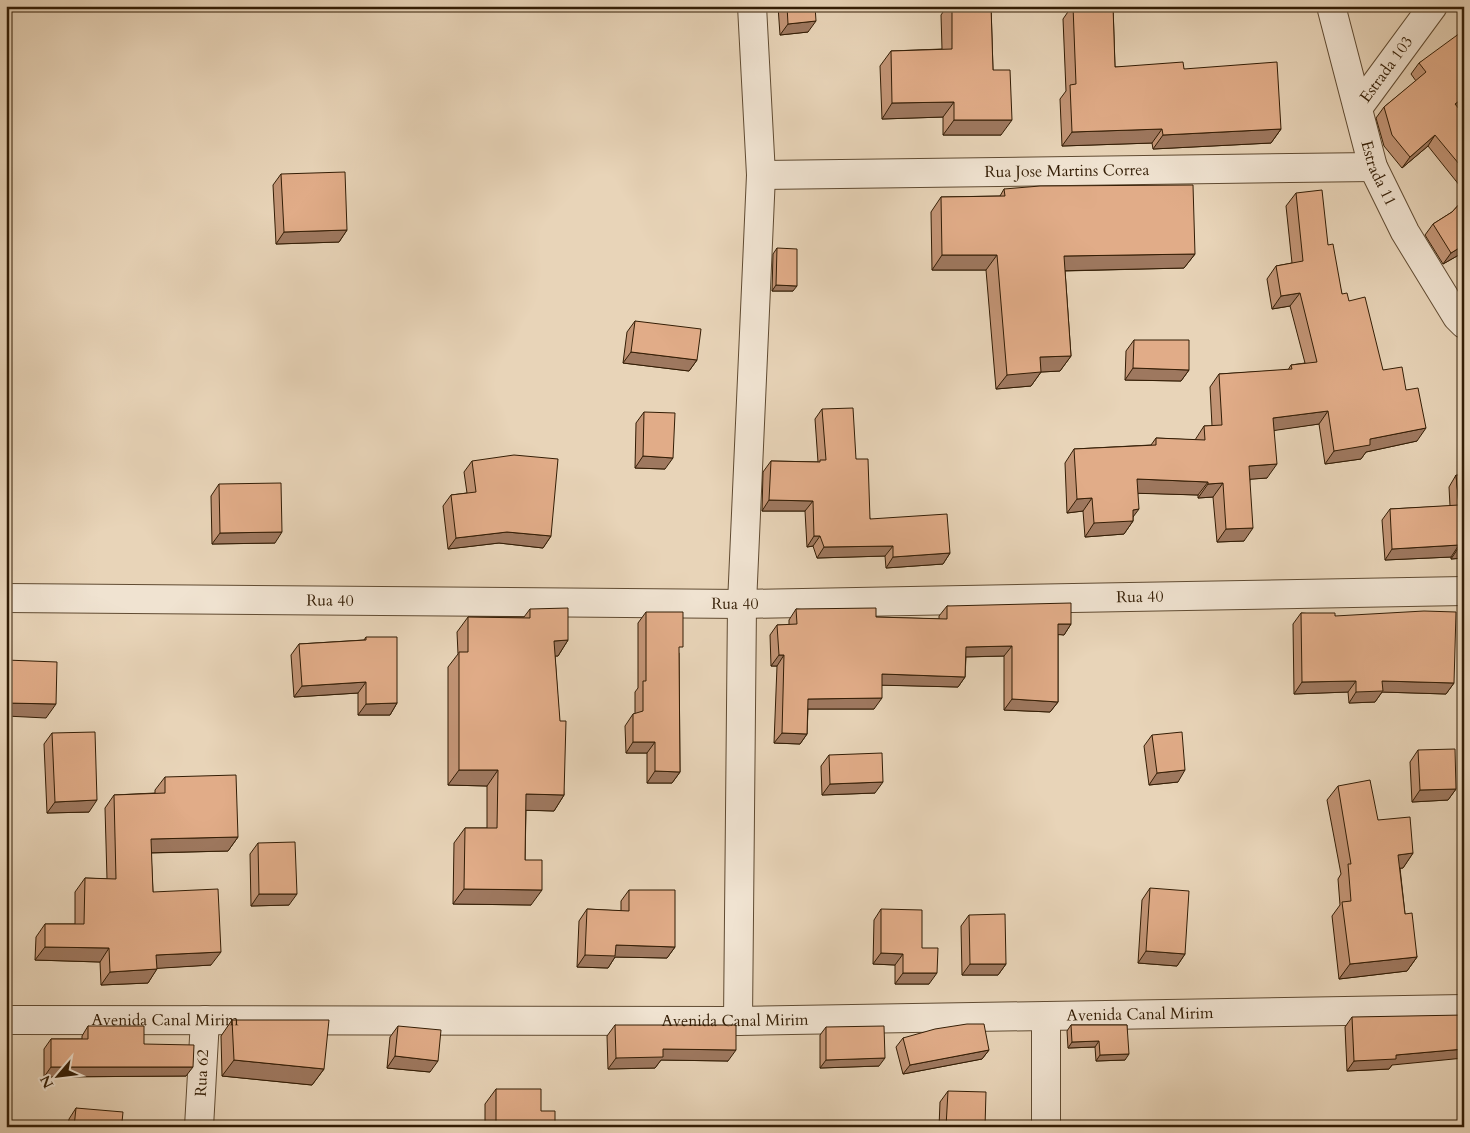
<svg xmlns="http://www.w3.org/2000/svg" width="1470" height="1133" font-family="Cardo,serif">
<rect width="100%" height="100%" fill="#e8d4b8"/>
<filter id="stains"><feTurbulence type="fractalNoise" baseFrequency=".004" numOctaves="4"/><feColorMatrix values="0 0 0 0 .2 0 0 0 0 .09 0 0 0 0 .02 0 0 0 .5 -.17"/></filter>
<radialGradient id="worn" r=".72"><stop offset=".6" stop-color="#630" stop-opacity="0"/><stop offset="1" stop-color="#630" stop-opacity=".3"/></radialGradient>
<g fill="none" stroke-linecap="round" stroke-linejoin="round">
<g stroke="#604b32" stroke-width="30">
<g id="minor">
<path id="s1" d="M1331 6 1373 167 1405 232 1457 317 1464 324"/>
<path id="s2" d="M1358 108 1433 6"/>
<path id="s3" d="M761 175 1373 167"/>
<path id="s4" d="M6 598 742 604 1464 591"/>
<path id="s5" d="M6 1020 738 1021 1464 1009"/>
<polyline points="738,1021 742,604 761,175 752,6"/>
<path id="s6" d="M199 1127 205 1020"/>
<polyline points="1046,1127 1046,1016"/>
</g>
</g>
<use href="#minor" stroke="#f0e3d1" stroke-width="28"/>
</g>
<g fill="#c29475" stroke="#331d05">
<polygon points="778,6 815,6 808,32 780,35"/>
<polygon points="947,6 991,6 993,70 1001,135 943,135 943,117 882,119 880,66 891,51 942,49 941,15"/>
<polygon points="1072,6 1113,6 1115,67 1184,69 1281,129 1271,143 1153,149 1152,143 1062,146 1060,99 1066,91 1063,19"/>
<polygon points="1464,38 1464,103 1458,107 1464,115 1464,191 1428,146 1402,168 1384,146 1376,118 1384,107 1416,81 1411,74 1419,63"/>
<polygon points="281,174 347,230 339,242 276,244 273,185"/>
<polygon points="1004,189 1195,254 1184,268 1065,271 1071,356 1060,371 1041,372 1031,386 996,389 986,270 932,270 931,212 941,197 1000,196"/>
<polygon points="1296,193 1328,245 1342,294 1349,301 1417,441 1366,452 1361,459 1325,464 1319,424 1274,430 1267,478 1250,479 1244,541 1217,542 1213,497 1198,498 1198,495 1138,493 1133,517 1133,521 1124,534 1085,537 1083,511 1067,513 1065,463 1074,449 1151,445 1156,438 1195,440 1204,426 1212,426 1210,387 1219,374 1288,370 1291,365 1305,363 1290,306 1272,309 1267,279 1276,266 1292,263 1286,206"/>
<polygon points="1464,199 1464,252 1443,264 1425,235 1433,224 1452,212"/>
<polygon points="777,248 793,291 772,291 773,254"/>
<polygon points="635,321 697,360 689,371 623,363 627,332"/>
<polygon points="1134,340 1189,370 1181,381 1125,380 1126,351"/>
<polygon points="822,409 856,459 870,519 950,553 943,564 886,568 885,556 817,558 813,546 807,547 805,511 762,511 763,472 771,461 818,462 815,419"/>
<polygon points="644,412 665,469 635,468 636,423"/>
<polygon points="472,461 551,536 543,548 499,543 448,549 443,506 451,495 467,493 464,472"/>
<polygon points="1456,475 1464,558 1451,559 1451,557 1385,560 1382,520 1390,509 1450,506 1449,487"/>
<polygon points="219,484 275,543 212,544 211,496"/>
<polygon points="947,606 1071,624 1064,635 1058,634 1058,702 1050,712 1004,710 1004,656 966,657 965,677 958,687 882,685 874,709 808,709 807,734 800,744 774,743 777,666 771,666 770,635 777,625 789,625 789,620 796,609 876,617 939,619 939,616"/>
<polygon points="530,609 568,640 558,656 555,656 564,795 554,811 526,810 525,860 531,905 453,904 454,843 465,828 487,828 487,786 448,785 448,667 458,654 457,632 468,617 524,617"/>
<polygon points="646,612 679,653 680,772 672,783 647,783 647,753 626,753 625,726 633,714 635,714 635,692 638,688 638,623"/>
<polygon points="1301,613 1335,616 1454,683 1446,694 1382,692 1375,702 1349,703 1348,692 1294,694 1293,624"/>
<polygon points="366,637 397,703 390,715 358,715 358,693 294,697 291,655 299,644 364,640"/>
<polygon points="52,733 89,812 47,813 44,744"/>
<polygon points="1152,735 1178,782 1149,785 1144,746"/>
<polygon points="1418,750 1456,789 1448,800 1412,802 1410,762"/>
<polygon points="829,755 875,793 822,795 821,766"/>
<polygon points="165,777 238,837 228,851 151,853 153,892 211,965 157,968 148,983 101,985 100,962 35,960 36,937 45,924 75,924 75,892 85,878 107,879 105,808 114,795 155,793 155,790"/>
<polygon points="1338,786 1378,820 1413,853 1403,868 1400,868 1405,914 1417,957 1407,971 1339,979 1332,916 1340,905 1338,879 1341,874 1327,800"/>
<polygon points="258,843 289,905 251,906 250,854"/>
<polygon points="1150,888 1185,954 1177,966 1138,963 1142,900"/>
<polygon points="629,890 675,947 667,958 615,957 608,968 577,967 579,921 587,909 621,911 621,901"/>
<polygon points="881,909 922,948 929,984 895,984 895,965 873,964 874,920"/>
<polygon points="969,915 1006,964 998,975 962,975 961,926"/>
<polygon points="1352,1017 1392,1065 1389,1069 1347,1071 1345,1027"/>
<polygon points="232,1020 324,1069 312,1085 222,1076 221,1036"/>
<polygon points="615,1025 728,1061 661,1060 655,1068 608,1069 607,1036"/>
<polygon points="1071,1025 1127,1025 1125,1060 1096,1061 1095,1047 1068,1048 1067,1031"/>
<polygon points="88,1026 144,1044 186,1076 44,1077 44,1049 51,1039 82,1039 82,1036"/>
<polygon points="398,1026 430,1072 387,1068 390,1037"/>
<polygon points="826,1027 879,1066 820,1068 820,1035"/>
<polygon points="903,1038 989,1050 982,1059 903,1074 896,1047"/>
<polygon points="496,1089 541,1111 555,1127 485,1127 485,1104"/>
<polygon points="948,1091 985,1127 939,1127 940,1102"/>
<polygon points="76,1108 122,1122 176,1127 68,1127 69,1119"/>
</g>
<g fill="#9e785f" stroke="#331d05">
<polygon points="816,21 808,32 780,35 788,24"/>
<polygon points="1464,97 1464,103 1447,115 1455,104"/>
<polygon points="954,102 943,117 882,119 892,103"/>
<polygon points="954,120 1012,120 1001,135 943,135"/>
<polygon points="1162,129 1152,143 1062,146 1072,132"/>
<polygon points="1281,129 1271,143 1153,149 1163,135"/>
<polygon points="1435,135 1428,146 1402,168 1410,157"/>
<polygon points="347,230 339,242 276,244 284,232"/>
<polygon points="1464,245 1464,252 1443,264 1451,253"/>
<polygon points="1195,254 1184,268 1053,271 1064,256"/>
<polygon points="942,255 997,255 986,270 932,270"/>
<polygon points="776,285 797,286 793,291 772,291"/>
<polygon points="1300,293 1290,306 1272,309 1281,296"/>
<polygon points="631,352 697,360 689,371 623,363"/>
<polygon points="1071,356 1060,371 1041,372 1031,386 996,389 1007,375 1040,357"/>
<polygon points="1133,368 1189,370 1181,381 1125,380"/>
<polygon points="1328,411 1319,424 1264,432 1273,418"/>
<polygon points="1426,428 1417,441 1366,452 1361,459 1325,464 1334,451 1370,439"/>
<polygon points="643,456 673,458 665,469 635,468"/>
<polygon points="1277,464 1267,478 1240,480 1249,466"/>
<polygon points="1137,479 1208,482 1198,495 1128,493"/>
<polygon points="1223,483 1213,497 1198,498 1208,484"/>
<polygon points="1092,498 1083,511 1067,513 1077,499"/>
<polygon points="769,500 813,501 805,511 762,511"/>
<polygon points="1139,509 1130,521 1133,521 1124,534 1085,537 1094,523 1133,510"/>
<polygon points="1253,528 1244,541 1217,542 1226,529"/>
<polygon points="282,532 275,543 212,544 220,533"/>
<polygon points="507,532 551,536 543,548 499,543 448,549 456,538"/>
<polygon points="814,536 820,536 813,546 807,547"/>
<polygon points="1459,545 1451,557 1385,560 1392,549"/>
<polygon points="893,546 885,556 817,558 824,547"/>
<polygon points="1459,547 1464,547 1464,558 1451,559"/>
<polygon points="950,553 943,564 886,568 893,557"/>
<polygon points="1058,624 1071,624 1064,635 1050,634"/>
<polygon points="568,640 558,656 543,656 554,641"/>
<polygon points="1012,646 1004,656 959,657 966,647"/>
<polygon points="779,655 784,655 777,666 771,666"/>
<polygon points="882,674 965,677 958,687 874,685"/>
<polygon points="1356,681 1348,692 1294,694 1302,682"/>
<polygon points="1382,681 1454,683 1446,694 1382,692 1375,702 1349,703 1356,692"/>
<polygon points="366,682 358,693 294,697 302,686"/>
<polygon points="882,698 874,709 801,709 808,699"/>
<polygon points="1012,699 1058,702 1050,712 1004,710"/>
<polygon points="6,703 56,704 46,718 6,716"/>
<polygon points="397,703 390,715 358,715 366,704"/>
<polygon points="782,733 807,734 800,744 774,743"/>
<polygon points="633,742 655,742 647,753 626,753"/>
<polygon points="459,770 498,770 487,786 448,785"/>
<polygon points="1185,770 1178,782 1149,785 1157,773"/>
<polygon points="655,771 680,772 672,783 647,783"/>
<polygon points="883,782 875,793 822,795 830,784"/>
<polygon points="1456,789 1448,800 1412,802 1420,790"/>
<polygon points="526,794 564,795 554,811 515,810"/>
<polygon points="97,800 89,812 47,813 55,802"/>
<polygon points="238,837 228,851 141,853 151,839"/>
<polygon points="1413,853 1403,868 1388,869 1398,855"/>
<polygon points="464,889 542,890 531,905 453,904"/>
<polygon points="259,894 297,894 289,905 251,906"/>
<polygon points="616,945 675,947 667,958 615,957 608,968 577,967 585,955"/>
<polygon points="45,947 109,948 100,962 35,960"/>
<polygon points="1146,951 1185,954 1177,966 1138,963"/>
<polygon points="221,952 211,965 147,969 156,955"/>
<polygon points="881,953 903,954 895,965 873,964"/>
<polygon points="1417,957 1407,971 1339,979 1350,964"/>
<polygon points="970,964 1006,964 998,975 962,975"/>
<polygon points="157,969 148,983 101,985 110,972"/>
<polygon points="903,973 937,973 929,984 895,984"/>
<polygon points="1099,1041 1095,1047 1068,1048 1072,1042"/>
<polygon points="663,1049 736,1050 728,1061 661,1060 655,1068 608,1069 616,1058"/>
<polygon points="1464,1049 1464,1058 1392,1065 1389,1069 1347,1071 1354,1061 1396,1055"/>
<polygon points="989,1050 982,1059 903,1074 910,1065"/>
<polygon points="1129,1054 1125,1060 1096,1061 1100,1055"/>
<polygon points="395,1056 438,1061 430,1072 387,1068"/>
<polygon points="885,1058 879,1066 820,1068 826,1060"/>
<polygon points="234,1060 324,1069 312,1085 222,1076"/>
<polygon points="51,1067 193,1067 186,1076 44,1077"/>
</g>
<g fill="#e1ac88" stroke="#331d05">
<polygon points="787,6 815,6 816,21 788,24"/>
<polygon points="952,6 991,6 993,70 1010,70 1012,120 954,120 954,102 892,103 891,51 952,49"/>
<polygon points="1073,6 1113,6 1115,67 1183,62 1184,69 1277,62 1281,129 1163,135 1162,129 1072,132 1070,85 1076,84"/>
<polygon points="1460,33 1464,38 1464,97 1455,104 1464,115 1464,170 1435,135 1410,157 1392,135 1384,107 1426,72 1419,63"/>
<polygon points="345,172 347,230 284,232 281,174"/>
<polygon points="1193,185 1195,254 1064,256 1071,356 1040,357 1041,372 1007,375 997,255 942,255 941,197 1005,196 1004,189 1040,186"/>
<polygon points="1322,190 1328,245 1333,244 1342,294 1347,293 1349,301 1365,297 1383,370 1402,367 1406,390 1418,388 1426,428 1370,439 1370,445 1334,451 1328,411 1273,418 1277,464 1249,466 1253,528 1226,529 1223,483 1208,484 1208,482 1137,479 1139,509 1133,510 1133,521 1094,523 1092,498 1077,499 1074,449 1156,445 1156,438 1205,440 1204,426 1222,425 1219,374 1292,369 1291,365 1317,362 1300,293 1281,296 1276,266 1303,261 1296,193"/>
<polygon points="1464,199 1464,245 1451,253 1433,224 1452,212"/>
<polygon points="777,248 797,249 797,286 776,285"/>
<polygon points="635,321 701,329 697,360 631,352"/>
<polygon points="1134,340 1189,340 1189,370 1133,368"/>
<polygon points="853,408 856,459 868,459 870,519 947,514 950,553 893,557 893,546 824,547 820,536 814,536 813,501 769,500 771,461 820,462 820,460 826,460 822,409"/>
<polygon points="644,412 675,413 673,458 643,456"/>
<polygon points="514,455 558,459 551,536 507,532 456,538 451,495 476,492 472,461"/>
<polygon points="1456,475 1464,475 1464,547 1459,547 1459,545 1392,549 1390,509 1459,505"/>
<polygon points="281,483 282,532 220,533 219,484"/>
<polygon points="1071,603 1071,624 1058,624 1058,702 1012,699 1012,646 966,647 965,677 882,674 882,698 808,699 807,734 782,733 784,655 779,655 777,625 797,624 796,609 876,608 876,617 947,619 947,606"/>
<polygon points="568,608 568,640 554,641 560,721 566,721 564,795 526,794 525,860 542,860 542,890 464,889 465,828 497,828 498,770 459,770 459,652 468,652 468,617 530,618 530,609"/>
<polygon points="1424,611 1456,612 1454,683 1382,681 1383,691 1356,692 1356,681 1302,682 1301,613 1335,613 1335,616"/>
<polygon points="646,612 683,612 683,647 679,647 680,772 655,771 655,742 633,742 633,714 643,711 643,681 646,681"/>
<polygon points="366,637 397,637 397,703 366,704 366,682 302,686 299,644 366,640"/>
<polygon points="6,660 57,662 56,704 6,703"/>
<polygon points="95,732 97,800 55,802 52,733"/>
<polygon points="1182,732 1185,770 1157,773 1152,735"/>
<polygon points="1455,749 1456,789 1420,790 1418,750"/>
<polygon points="882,753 883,782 830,784 829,755"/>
<polygon points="236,775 238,837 151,839 153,892 218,889 221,952 156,955 157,969 110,972 109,948 45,947 45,924 84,924 85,878 116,879 114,795 165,793 165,777"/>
<polygon points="1370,780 1378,820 1410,817 1413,853 1398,855 1405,914 1412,913 1417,957 1350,964 1342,902 1351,901 1348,864 1351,864 1338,786"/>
<polygon points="295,842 297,894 259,894 258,843"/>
<polygon points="1150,888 1189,891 1185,954 1146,951"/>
<polygon points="629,890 675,890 675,947 616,945 615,956 585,955 587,909 629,911"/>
<polygon points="881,909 922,910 922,948 938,948 937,973 903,973 903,954 881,953"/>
<polygon points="1005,914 1006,964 970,964 969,915"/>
<polygon points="1464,1015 1464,1049 1396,1055 1396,1059 1354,1061 1352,1017"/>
<polygon points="232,1020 329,1020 324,1069 234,1060"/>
<polygon points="967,1024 984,1024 989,1050 910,1065 903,1038 935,1029"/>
<polygon points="615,1025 736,1025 736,1050 663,1049 663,1057 616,1058"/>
<polygon points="1071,1025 1127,1025 1129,1054 1100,1055 1099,1041 1072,1042"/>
<polygon points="88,1026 144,1026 144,1044 194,1045 193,1067 51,1067 51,1039 88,1039"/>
<polygon points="398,1026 441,1030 438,1061 395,1056"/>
<polygon points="884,1026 885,1058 826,1060 826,1027"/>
<polygon points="496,1089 541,1089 541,1111 555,1111 555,1127 496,1127"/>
<polygon points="948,1091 986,1092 985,1127 946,1127"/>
<polygon points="76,1108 123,1112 122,1122 176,1127 74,1127"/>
</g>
<g text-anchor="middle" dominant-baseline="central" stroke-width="4.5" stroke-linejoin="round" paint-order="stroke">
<g font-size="16" fill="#331d05" stroke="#f0e3d1">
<text stroke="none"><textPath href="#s2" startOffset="48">Estrada 103</textPath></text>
<text stroke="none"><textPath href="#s3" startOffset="306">Rua Jose Martins Correa</textPath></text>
<text stroke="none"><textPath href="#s1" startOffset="174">Estrada 11</textPath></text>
<text stroke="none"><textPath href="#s4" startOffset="1134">Rua 40</textPath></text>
<text stroke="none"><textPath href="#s4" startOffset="324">Rua 40</textPath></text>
<text stroke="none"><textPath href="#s4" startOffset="729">Rua 40</textPath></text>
<text stroke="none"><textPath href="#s5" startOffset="1134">Avenida Canal Mirim</textPath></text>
<text stroke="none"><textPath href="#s5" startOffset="159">Avenida Canal Mirim</textPath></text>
<text stroke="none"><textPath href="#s5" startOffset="729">Avenida Canal Mirim</textPath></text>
<text stroke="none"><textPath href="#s6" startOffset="54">Rua 62</textPath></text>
</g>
</g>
<rect width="1470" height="1133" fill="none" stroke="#e8d4b8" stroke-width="25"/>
<rect x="8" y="8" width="1455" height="1118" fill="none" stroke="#331d05" stroke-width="2.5"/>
<rect x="12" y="12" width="1445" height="1108" fill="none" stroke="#331d05"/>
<g transform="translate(58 1076) rotate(242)" stroke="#f0e3d1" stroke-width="4" paint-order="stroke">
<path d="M0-4L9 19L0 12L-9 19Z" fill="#331d05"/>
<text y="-8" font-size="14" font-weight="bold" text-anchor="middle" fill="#331d05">N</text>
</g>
<rect width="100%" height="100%" filter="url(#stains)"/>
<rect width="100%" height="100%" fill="url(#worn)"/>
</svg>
